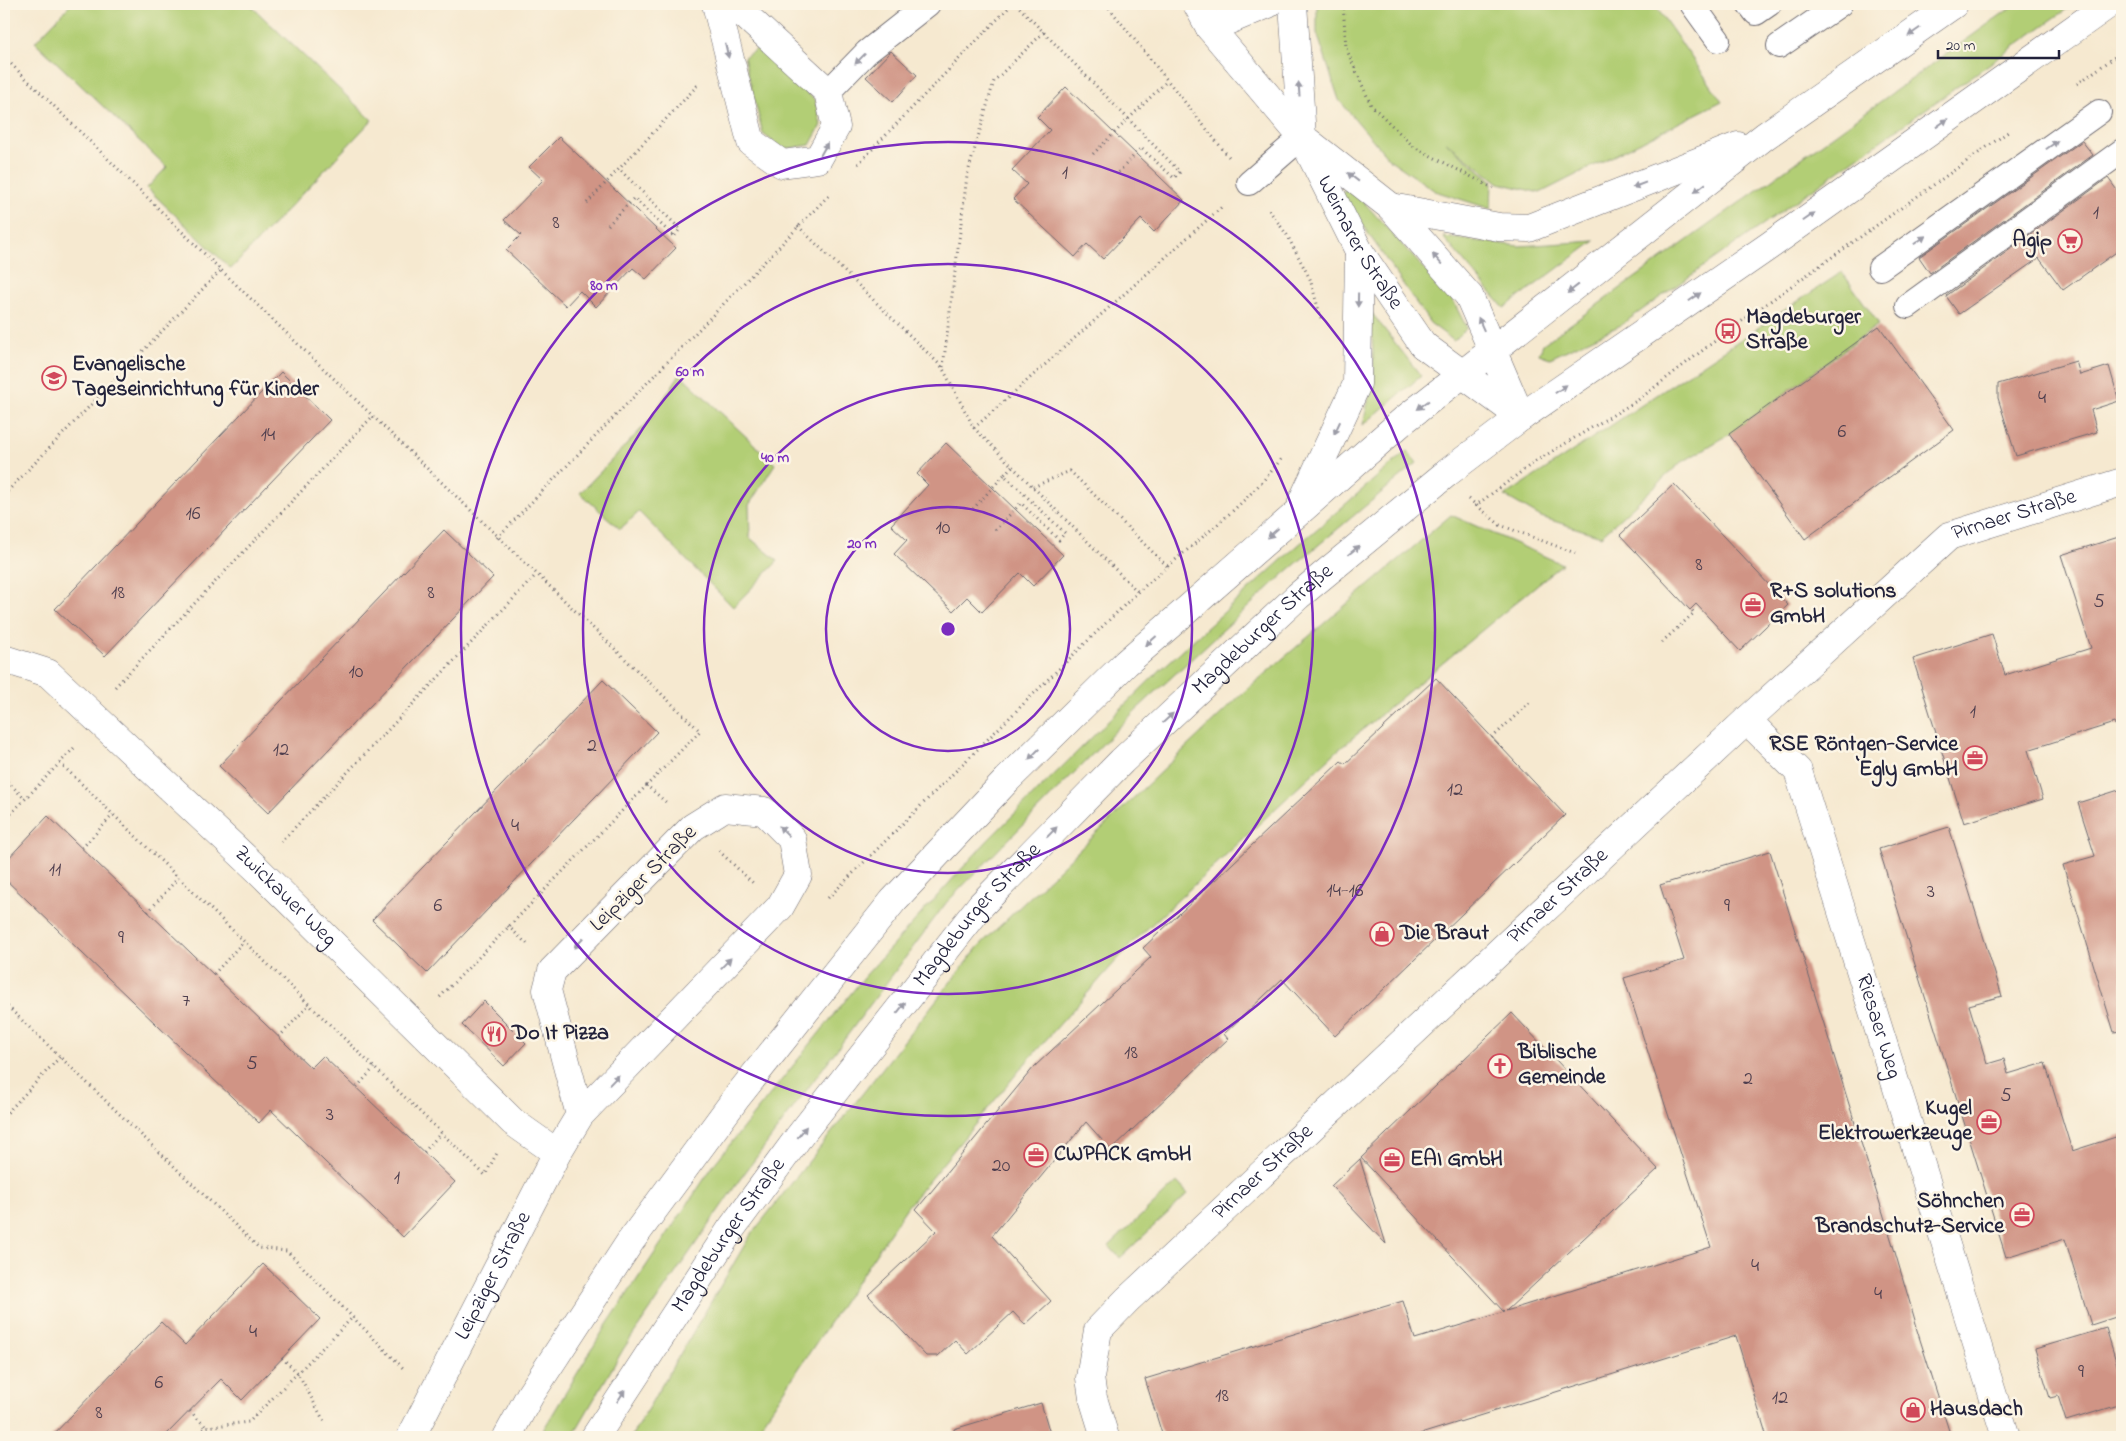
<svg xmlns="http://www.w3.org/2000/svg" width="2126" height="1441" font-family="'Indie Flower',sans-serif">
<rect width="100%" height="100%" fill="#fcf5e5"/>
<filter id="ink" filterUnits="userSpaceOnUse"><feTurbulence type="fractalNoise" baseFrequency=".02" numOctaves="2"/><feDisplacementMap in="SourceGraphic" scale="10" xChannelSelector="R" yChannelSelector="G"/><feConvolveMatrix kernelMatrix="1 2 1 2 8 2 1 2 1" color-interpolation-filters="sRGB"/></filter>
<filter id="wash" filterUnits="userSpaceOnUse"><feTurbulence type="fractalNoise" baseFrequency=".0096" numOctaves="4" result="noise"/><feDisplacementMap in="SourceGraphic" scale="20" xChannelSelector="R" yChannelSelector="G"/><feGaussianBlur stdDeviation="1.12" result="paint"/><feColorMatrix in="noise" values="0 0 0 0 0 0 0 0 0 0 0 0 0 0 0 0 0 1.4 0 .05"/><feComposite in="paint" operator="in"/></filter>
<g filter="url(#wash)">
<rect width="100%" height="100%" fill="#f6e9d0"/>
<g fill="#b2ce74" stroke="#6a7858">
<polygon points="71,4 249,4 372,120 231,269 147,188 167,167 35,42"/>
<polygon points="1317,4 1654,4 1722,101 1540,193 1499,183 1446,142 1492,181 1491,209 1435,191 1389,159 1339,100 1317,33"/>
<polygon points="2016,4 2074,4 1621,325 1550,358 1539,354 1543,344"/>
<polygon points="757,49 815,100 821,125 810,145 783,149 763,134 744,57"/>
<polygon points="1350,187 1453,301 1467,328 1454,341 1430,323 1341,194"/>
<polygon points="1443,237 1519,246 1595,241 1504,308"/>
<polygon points="1842,272 1879,324 1728,435 1679,464 1601,536 1541,517 1505,496"/>
<polygon points="1371,312 1421,376 1363,425 1374,373"/>
<polygon points="680,374 775,464 749,505 750,538 778,561 733,607 639,512 620,529 580,493 650,420"/>
<polygon points="1407,451 1417,463 1285,573 1137,709 946,903 738,1182 624,1348 572,1437 539,1437 604,1329 715,1163 865,976 987,841 1157,673 1288,554"/>
<polygon points="1451,515 1562,564 1337,751 1133,942 1028,1060 907,1207 753,1437 631,1437 750,1236 979,946 1246,690"/>
<polygon points="1177,1182 1188,1194 1120,1258 1109,1246"/>
</g>
<g id="blocks">
<g fill="#d09485">
<polygon points="891,51 917,75 893,102 866,77"/>
<polygon points="1066,87 1184,200 1154,232 1141,219 1103,259 1087,244 1075,257 1013,199 1027,184 1012,170 1050,130 1037,117"/>
<polygon points="559,137 676,248 646,279 633,268 596,307 580,291 566,306 506,250 521,235 504,220 543,180 529,167"/>
<polygon points="2082,141 2093,155 1930,273 1919,257"/>
<polygon points="2108,178 2122,197 2122,248 2063,290 2039,258 1959,314 1946,296"/>
<polygon points="1879,326 1954,430 1805,539 1729,434"/>
<polygon points="2076,361 2080,375 2109,366 2119,401 2091,410 2097,432 2016,456 1998,398 1998,384"/>
<polygon points="281,372 330,420 105,656 55,609"/>
<polygon points="946,443 1063,555 1033,586 1020,573 982,612 967,597 953,611 894,554 907,540 891,525 928,485 917,474"/>
<polygon points="1674,484 1788,605 1740,651 1696,604 1690,610 1620,535"/>
<polygon points="444,530 493,577 268,813 219,766"/>
<polygon points="2122,536 2122,724 2115,725 2114,723 2028,750 2043,799 1964,823 1913,659 1992,634 2005,675 2091,648 2061,555"/>
<polygon points="1436,678 1565,815 1335,1036 1282,979 1224,1034 1228,1039 1111,1150 1086,1122 992,1236 1051,1301 1025,1325 1013,1312 968,1354 955,1340 938,1356 926,1356 868,1295 936,1231 916,1210 1034,1067 1151,957 1143,948 1341,761 1345,764"/>
<polygon points="603,680 657,732 427,973 372,920"/>
<polygon points="2122,789 2122,1031 2114,1032 2063,865 2095,856 2078,803"/>
<polygon points="48,816 311,1068 323,1056 455,1182 403,1237 271,1110 259,1123 4,878 4,863"/>
<polygon points="1949,827 2002,996 1969,1005 1987,1064 2004,1059 2008,1074 2045,1063 2072,1151 2122,1135 2122,1315 2091,1325 2065,1239 2006,1257 1879,849"/>
<polygon points="1770,851 1892,1242 1917,1327 1916,1327 1951,1437 1767,1437 1736,1336 1411,1437 1163,1437 1145,1379 1403,1301 1415,1339 1504,1312 1361,1158 1512,1013 1658,1169 1506,1311 1711,1247 1624,978 1684,960 1660,885"/>
<polygon points="484,1001 526,1043 504,1066 462,1025"/>
<polygon points="1360,1159 1386,1244 1331,1186"/>
<polygon points="263,1264 320,1319 242,1400 221,1379 164,1437 51,1437 161,1322 185,1345"/>
<polygon points="2106,1328 2122,1381 2122,1404 2066,1421 2058,1396 2050,1398 2035,1349"/>
<polygon points="1041,1403 1051,1437 955,1437 954,1429"/>
</g>
</g>
</g>
<g filter="url(#ink)">
<use href="#blocks" fill-opacity="0" stroke="#6c686f" stroke-width="1"/>
<g fill="none" stroke-linecap="round" stroke-linejoin="round">
<g stroke="#6c686f" stroke-width="26">
<g id="lane">
<polyline points="1692,4 1718,40"/>
<polyline points="1749,4 1756,13 1769,4"/>
<polyline points="1779,46 1840,4"/>
<polyline points="828,92 867,52 928,4"/>
<polyline points="1249,183 1302,137"/>
<polyline points="1880,268 2099,112"/>
<polyline points="1908,306 2122,151"/>
</g>
</g>
<g stroke="#6c686f" stroke-width="29">
<g id="street">
<polyline points="716,4 751,142 782,164 818,159 836,127 828,92 733,4"/>
<polyline points="1197,4 1210,28 1302,137 1391,207 1469,296"/>
<path id="s1" d="M1293 4 1302 137 1359 251 1423 345"/>
<polyline points="1210,28 1268,4"/>
<path id="s2" d="M4 659 48 673 256 868 513 1122 557 1153"/>
<path id="s3" d="M1747 720 1798 771 2006 1437"/>
<path id="s4" d="M411 1437 557 1153 580 1115 780 907 798 875 792 839 764 811 725 807 693 827 552 971 547 990 580 1115"/>
<path id="s5" d="M1105 1437 1093 1398 1090 1378 1098 1330 1127 1300 1747 720 1949 536 2122 482"/>
</g>
</g>
<g stroke="#6c686f" stroke-width="29">
<g id="secondary">
<polyline points="1391,207 1499,227 1529,228 1738,146"/>
<polyline points="1469,296 1521,417"/>
<polyline points="1423,345 1521,417"/>
<polyline points="1302,502 1357,384 1359,251"/>
<polyline points="507,1437 530,1395 630,1242 737,1097 893,901 1007,780 1126,663 1404,420 1765,136 1954,4"/>
<path id="s6" d="M595 1437 731 1229 798 1138 981 905 1122 761 1298 596 1447 473 1521 417 1769 246 2109 4"/>
</g>
</g>
<g stroke="#6c686f" stroke-width="3" stroke-dasharray="1 4" stroke-linecap="butt">
<polyline points="1016,4 1180,172 1174,178 1141,148 1116,175"/>
<polyline points="1106,4 1229,157"/>
<polyline points="1343,4 1346,48 1371,105 1414,147 1493,188"/>
<polyline points="968,8 972,4"/>
<polyline points="4,57 221,270 700,731 438,999"/>
<polyline points="2077,84 2122,52"/>
<polyline points="1093,154 1167,81"/>
<polyline points="858,164 1012,4"/>
<polyline points="587,203 697,86 701,85"/>
<polyline points="1269,210 1287,235 1310,279 1321,318"/>
<polyline points="608,225 634,198 674,237 680,229 619,169"/>
<polyline points="798,226 942,367 974,428 1138,592"/>
<polyline points="943,367 967,176 994,81 1044,32"/>
<polyline points="974,428 1224,205"/>
<polyline points="1033,487 1070,471 1167,566"/>
<polyline points="4,495 221,270"/>
<polyline points="1469,499 1500,525 1575,553"/>
<polyline points="1475,506 1536,461 1638,400 1728,331 2008,132"/>
<polyline points="973,509 1004,475"/>
<polyline points="995,530 1021,503 1059,540 1065,533 1004,475 1012,466"/>
<polyline points="497,538 830,194"/>
<polyline points="1662,642 1694,613 1691,609"/>
<polyline points="115,687 372,417"/>
<polyline points="1492,738 1530,702"/>
<polyline points="60,763 485,1175 497,1153"/>
<polyline points="4,778 25,799"/>
<polyline points="646,785 667,803"/>
<polyline points="4,821 76,746"/>
<polyline points="281,842 536,575"/>
<polyline points="82,848 113,815"/>
<polyline points="719,851 753,883"/>
<path d="M828 898C930 797 1031 695 1135 595 1181 552 1244 509 1281 459"/>
<polyline points="148,912 178,878"/>
<polyline points="508,926 528,945"/>
<polyline points="214,974 244,941"/>
<polyline points="4,1003 259,1248 287,1251 405,1370"/>
<polyline points="279,1037 309,1005"/>
<polyline points="357,1087 374,1068"/>
<polyline points="4,1116 60,1057"/>
<polyline points="424,1152 441,1133"/>
<polyline points="282,1358 298,1373 325,1423"/>
<polyline points="190,1411 206,1427"/>
<polyline points="197,1437 206,1427 249,1422 353,1317"/>
</g>
<use href="#lane" stroke="#fff" stroke-width="24"/>
<use href="#street" stroke="#fff" stroke-width="28"/>
<use href="#secondary" stroke="#fff" stroke-width="28"/>
</g>
<defs><path id="oneway-solid" d="M-6-.8H1V-3.2L6.5 0L1 3.2V.8H-6Z" transform="scale(1.25)"/></defs>
<g fill="#9c9ca7">
<use href="#oneway-solid" transform="translate(1914 32) rotate(145)"/>
<use href="#oneway-solid" transform="translate(727 51) rotate(77)"/>
<use href="#oneway-solid" transform="translate(860 59) rotate(134)"/>
<use href="#oneway-solid" transform="translate(1299 89) rotate(-94)"/>
<use href="#oneway-solid" transform="translate(1942 123) rotate(-36)"/>
<use href="#oneway-solid" transform="translate(2052 145) rotate(-35)"/>
<use href="#oneway-solid" transform="translate(824 149) rotate(-61)"/>
<use href="#oneway-solid" transform="translate(1353 177) rotate(-142)"/>
<use href="#oneway-solid" transform="translate(1639 185) rotate(159)"/>
<use href="#oneway-solid" transform="translate(1700 188) rotate(142)"/>
<use href="#oneway-solid" transform="translate(1809 217) rotate(-35)"/>
<use href="#oneway-solid" transform="translate(1920 240) rotate(-35)"/>
<use href="#oneway-solid" transform="translate(1437 259) rotate(-131)"/>
<use href="#oneway-solid" transform="translate(1573 289) rotate(142)"/>
<use href="#oneway-solid" transform="translate(1695 297) rotate(-35)"/>
<use href="#oneway-solid" transform="translate(1358 300) rotate(91)"/>
<use href="#oneway-solid" transform="translate(1481 324) rotate(-114)"/>
<use href="#oneway-solid" transform="translate(1561 389) rotate(-35)"/>
<use href="#oneway-solid" transform="translate(1423 405) rotate(143)"/>
<use href="#oneway-solid" transform="translate(1337 428) rotate(115)"/>
<use href="#oneway-solid" transform="translate(1273 533) rotate(138)"/>
<use href="#oneway-solid" transform="translate(1354 550) rotate(-40)"/>
<use href="#oneway-solid" transform="translate(1151 641) rotate(138)"/>
<use href="#oneway-solid" transform="translate(1168 718) rotate(-43)"/>
<use href="#oneway-solid" transform="translate(1034 754) rotate(135)"/>
<use href="#oneway-solid" transform="translate(784 831) rotate(-135)"/>
<use href="#oneway-solid" transform="translate(1052 832) rotate(-46)"/>
<use href="#oneway-solid" transform="translate(579 943) rotate(134)"/>
<use href="#oneway-solid" transform="translate(726 963) rotate(-46)"/>
<use href="#oneway-solid" transform="translate(901 1008) rotate(-52)"/>
<use href="#oneway-solid" transform="translate(614 1080) rotate(-46)"/>
<use href="#oneway-solid" transform="translate(802 1132) rotate(-52)"/>
<use href="#oneway-solid" transform="translate(621 1396) rotate(-57)"/>
</g>
</g>
<g fill="none" stroke="#7b2cbf" stroke-width="2.5">
<circle cx="948" cy="629" r="122"/>
<circle cx="948" cy="629" r="244"/>
<circle cx="948" cy="629" r="365"/>
<circle cx="948" cy="629" r="487"/>
</g>
<defs>
<g id="supermarket-ring" transform="scale(1.25)"><circle r="9.5" fill="#fcf5e5" stroke="#d1495b" stroke-width="1.5"/><path d="M-6-5.5h2.5l.6 2H6L4.5 2H-2.5L-4.4-4H-6ZM-1.5 3.2a1.3 1.3 0 1 0 .1 0ZM3 3.2a1.3 1.3 0 1 0 .1 0Z" fill="#d1495b"/></g>
<g id="bus-ring" transform="scale(1.25)"><circle r="9.5" fill="#fcf5e5" stroke="#d1495b" stroke-width="1.5"/><path d="M-5-6H5V4H4V6H2V4H-2V6H-4V4H-5ZM-3.5-4V0h7V-4ZM-3.5 1.2v1.5H-2V1.2ZM2 1.2v1.5H3.5V1.2Z" fill="#d1495b"/></g>
<g id="school-ring" transform="scale(1.25)"><circle r="9.5" fill="#fcf5e5" stroke="#d1495b" stroke-width="1.5"/><path d="M0-5L7-2L0 1L-7-2ZM-4 1L0 2.5L4 1V4Q0 6-4 4Z" fill="#d1495b"/></g>
<g id="office-ring" transform="scale(1.25)"><circle r="9.5" fill="#fcf5e5" stroke="#d1495b" stroke-width="1.5"/><path d="M-6-3h4V-5.5h4V-3h4V5H-6ZM-1-4.5V-3h2v-1.5ZM-6 0V1H6V0Z" fill="#d1495b"/></g>
<g id="shop-ring" transform="scale(1.25)"><circle r="9.5" fill="#fcf5e5" stroke="#d1495b" stroke-width="1.5"/><path d="M-5-2.5h2.3a2.7 3.5 0 0 1 5.4 0H5L5.5 6h-11ZM-1.5-2.5h3a1.5 2.3 0 0 0-3 0Z" fill="#d1495b"/></g>
<g id="restaurant-ring" transform="scale(1.25)"><circle r="9.5" fill="#fcf5e5" stroke="#d1495b" stroke-width="1.5"/><path d="M-5-6h1v4h1v-4h1v4h1v-4h1v5L-1.5 .5V6h-2V.5L-5-1ZM5-6V6H3V1.5H1.5Q1.5-4 5-6Z" fill="#d1495b"/></g>
<g id="church-ring" transform="scale(1.25)"><circle r="9.5" fill="#fcf5e5" stroke="#d1495b" stroke-width="1.5"/><path d="M-1.2-6h2.4v3.5h3.3v2.4h-3.3V6h-2.4V-.1h-3.3v-2.4h3.3Z" fill="#d1495b"/></g>
</defs>
<g fill-rule="evenodd">
<use href="#supermarket-ring" x="2070" y="241"/>
<use href="#bus-ring" x="1728" y="331"/>
<use href="#school-ring" x="54" y="378"/>
<use href="#office-ring" x="1753" y="605"/>
<use href="#office-ring" x="1975" y="758"/>
<use href="#shop-ring" x="1382" y="934"/>
<use href="#restaurant-ring" x="494" y="1034"/>
<use href="#church-ring" x="1500" y="1066"/>
<use href="#office-ring" x="1989" y="1122"/>
<use href="#office-ring" x="1036" y="1155"/>
<use href="#office-ring" x="1392" y="1160"/>
<use href="#office-ring" x="2022" y="1215"/>
<use href="#shop-ring" x="1913" y="1410"/>
</g>
<g text-anchor="middle" dominant-baseline="central" stroke-width="5" stroke-linejoin="round" paint-order="stroke">
<g font-size="20" fill="#4e3e4e">
<text x="1065" y="173">1</text>
<text x="2096" y="213">1</text>
<text x="556" y="223">8</text>
<text x="2042" y="398">4</text>
<text x="1842" y="432">6</text>
<text x="268" y="435">14</text>
<text x="193" y="514">16</text>
<text x="943" y="528">10</text>
<text x="1699" y="565">8</text>
<text x="118" y="593">18</text>
<text x="431" y="593">8</text>
<text x="2099" y="602">5</text>
<text x="356" y="672">10</text>
<text x="1973" y="712">1</text>
<text x="592" y="746">2</text>
<text x="281" y="750">12</text>
<text x="1455" y="790">12</text>
<text x="515" y="826">4</text>
<text x="55" y="870">11</text>
<text x="1345" y="891">14-16</text>
<text x="1931" y="892">3</text>
<text x="438" y="906">6</text>
<text x="1727" y="906">9</text>
<text x="121" y="938">9</text>
<text x="186" y="1001">7</text>
<text x="1131" y="1053">18</text>
<text x="252" y="1064">5</text>
<text x="1748" y="1079">2</text>
<text x="2006" y="1096">5</text>
<text x="330" y="1115">3</text>
<text x="1001" y="1166">20</text>
<text x="397" y="1178">1</text>
<text x="1755" y="1266">4</text>
<text x="1878" y="1294">4</text>
<text x="253" y="1332">4</text>
<text x="2081" y="1372">9</text>
<text x="159" y="1383">6</text>
<text x="1222" y="1396">18</text>
<text x="1780" y="1398">12</text>
<text x="99" y="1413">8</text>
</g>
<g font-size="22" font-weight="bold" fill="#22223b" stroke="#fcf5e5" text-anchor="start">
<text x="2052" y="241" text-anchor="end">Agip</text>
<text x="1746" y="318">Magdeburger<tspan x="1746" dy="25">Straße</tspan></text>
<text x="72" y="365">Evangelische<tspan x="72" dy="25">Tageseinrichtung für Kinder</tspan></text>
<text x="1770" y="592">R+S solutions<tspan x="1770" dy="25">GmbH</tspan></text>
<text x="1958" y="745" text-anchor="end">RSE Röntgen-Service<tspan x="1958" dy="25">Egly GmbH</tspan></text>
<text x="1400" y="934">Die Braut</text>
<text x="512" y="1034">Do It Pizza</text>
<text x="1518" y="1053">Biblische<tspan x="1518" dy="25">Gemeinde</tspan></text>
<text x="1972" y="1109" text-anchor="end">Kugel<tspan x="1972" dy="25">Elektrowerkzeuge</tspan></text>
<text x="1054" y="1155">CWPACK GmbH</text>
<text x="1410" y="1160">EAI GmbH</text>
<text x="2004" y="1202" text-anchor="end">Söhnchen<tspan x="2004" dy="25">Brandschutz-Service</tspan></text>
<text x="1930" y="1410">Hausdach</text>
</g>
<g font-size="22" fill="#22223b" stroke="#fcf5e5">
<text stroke="none"><textPath href="#s1" startOffset="254">Weimarer Straße</textPath></text>
<text stroke="none"><textPath href="#s5" startOffset="1342">Pirnaer Straße</textPath></text>
<text stroke="none"><textPath href="#s6" startOffset="1052">Magdeburger Straße</textPath></text>
<text transform="translate(644 879) rotate(-45)">Leipziger Straße</text>
<text stroke="none"><textPath href="#s5" startOffset="742">Pirnaer Straße</textPath></text>
<text stroke="none"><textPath href="#s2" startOffset="372">Zwickauer Weg</textPath></text>
<text stroke="none"><textPath href="#s6" startOffset="648">Magdeburger Straße</textPath></text>
<text stroke="none"><textPath href="#s3" startOffset="340">Riesaer Weg</textPath></text>
<text stroke="none"><textPath href="#s5" startOffset="338">Pirnaer Straße</textPath></text>
<text stroke="none"><textPath href="#s6" startOffset="242">Magdeburger Straße</textPath></text>
<text stroke="none"><textPath href="#s4" startOffset="181">Leipziger Straße</textPath></text>
</g>
</g>
<circle cx="948" cy="629" r="8" fill="#7b2cbf" stroke="#fcf5e5" stroke-width="2.5"/>
<g font-size="15" text-anchor="middle" font-weight="bold" fill="#7b2cbf" stroke="#fcf5e5" stroke-width="5" stroke-linejoin="round" paint-order="stroke">
<text x="604" y="290">80 m</text>
<text x="690" y="376">60 m</text>
<text x="775" y="462">40 m</text>
<text x="862" y="548">20 m</text>
</g>
<rect width="2126" height="1441" fill="none" stroke="#fcf5e5" stroke-width="20"/>
<path d="M1938 50v8h121v-8" fill="none" stroke="#22223b" stroke-width="2.5"/>
<text x="1946" y="50" font-size="15" fill="#22223b" stroke="#fcf5e5" stroke-width="4" paint-order="stroke">20 m</text>
</svg>
